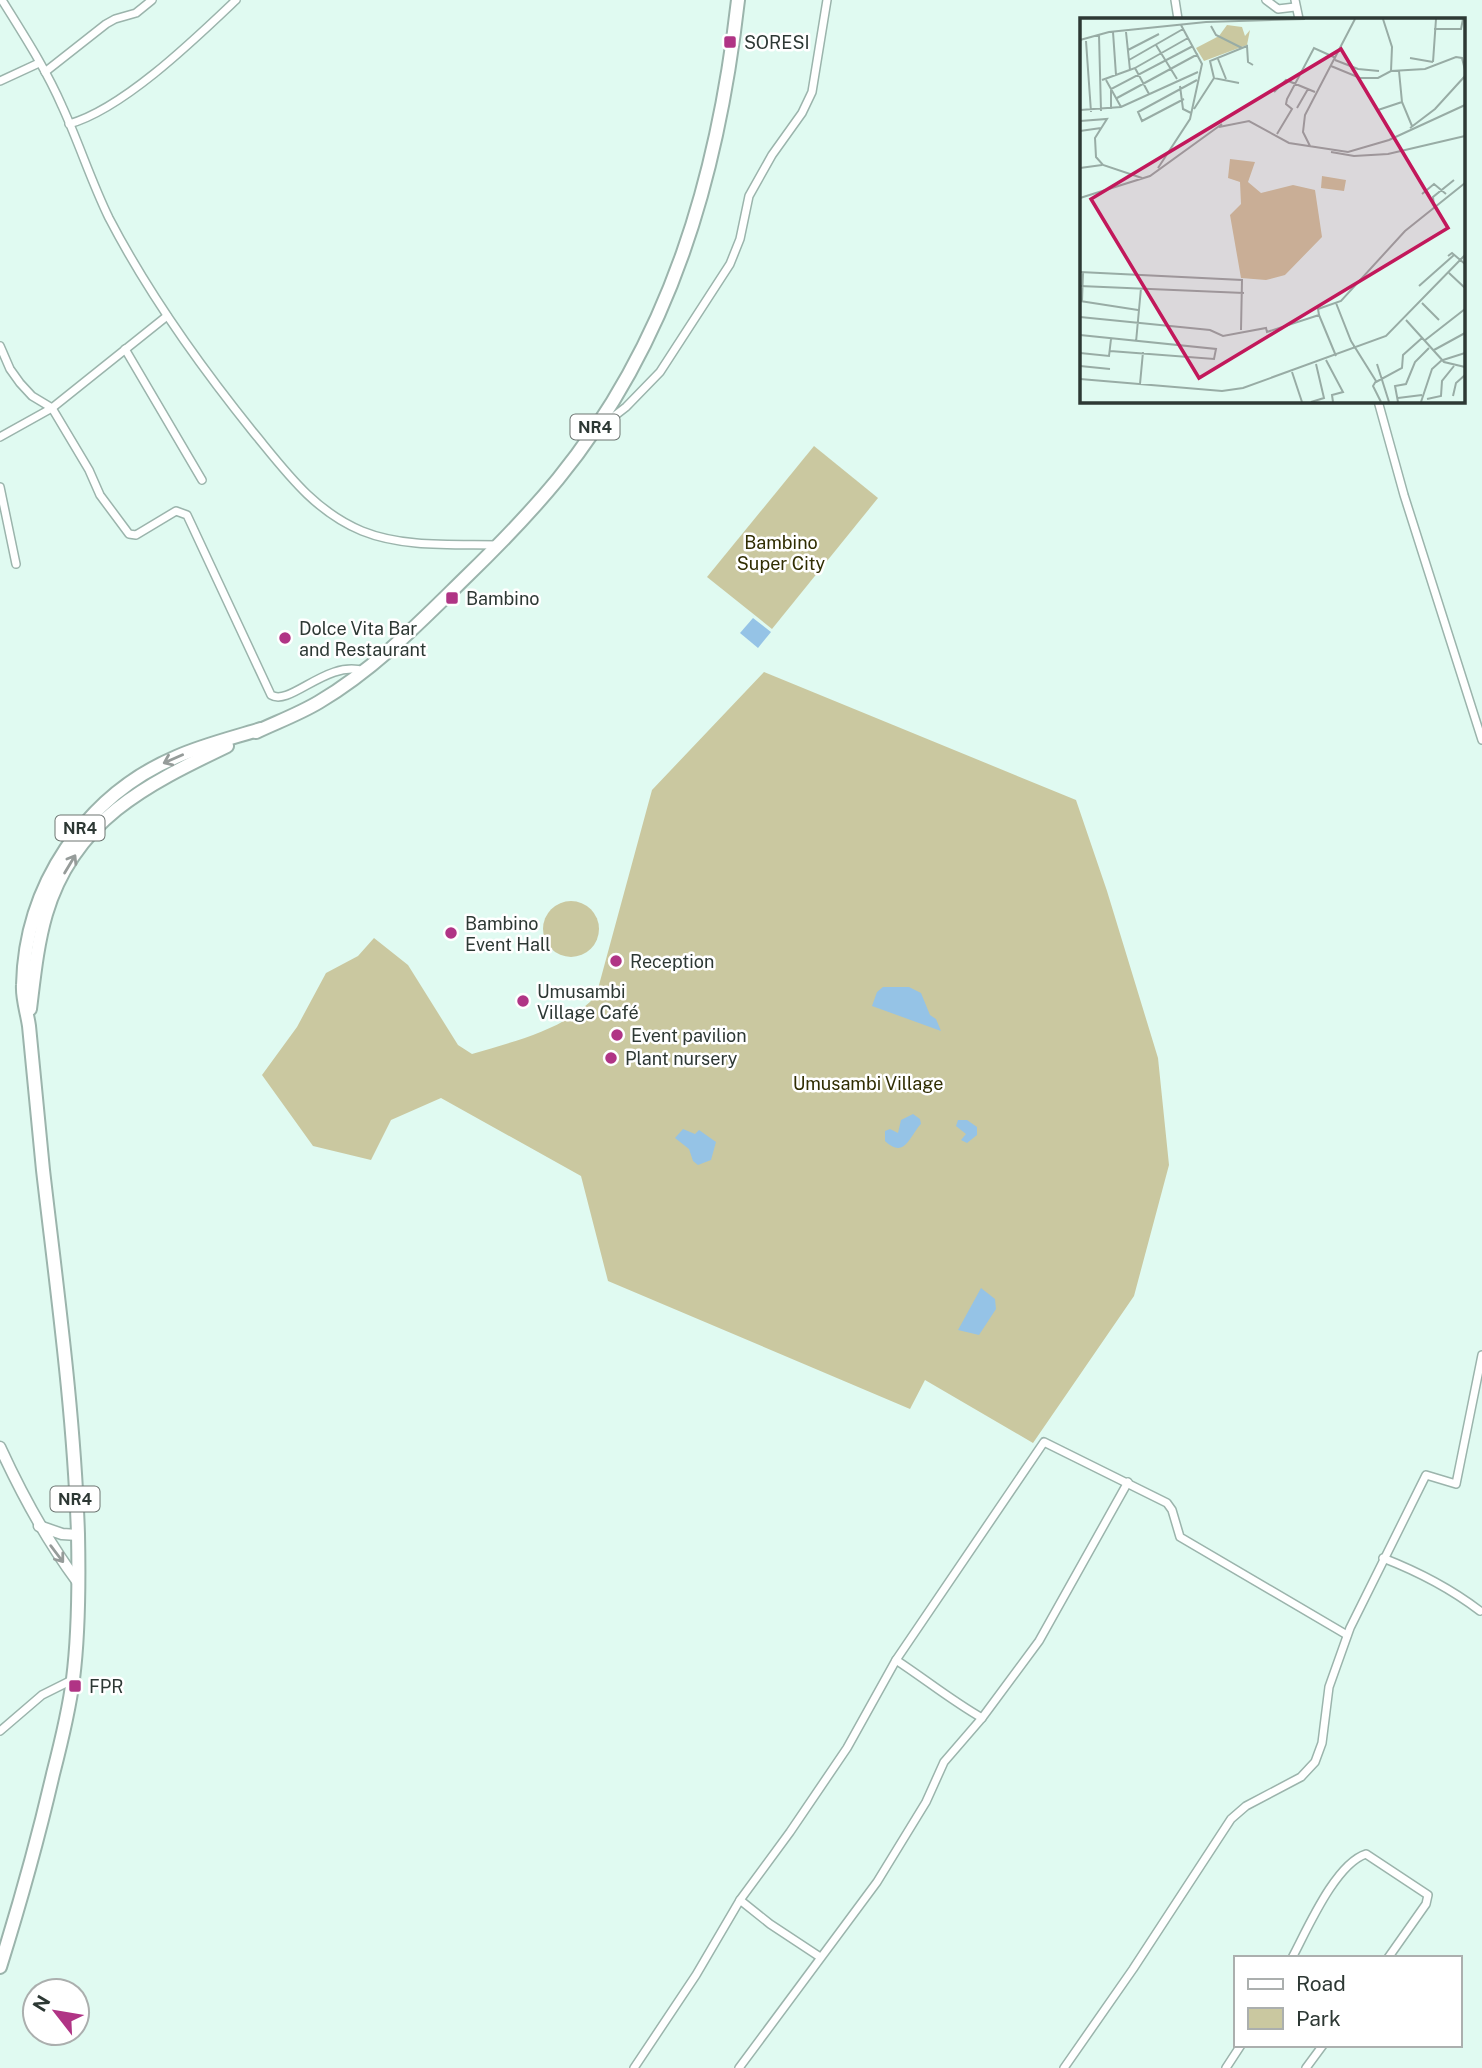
<svg xmlns="http://www.w3.org/2000/svg" width="1482" height="2068" font-family="'Public Sans',sans-serif">
<rect width="100%" height="100%" fill="#e0faf1"/>
<g fill="#cac8a0">
<polygon points="814,446 878,498 772,629 707,577"/>
<path d="M764 672 1076 800 1107 891 1158 1058 1169 1165 1134 1296 1033 1443 925 1380 910 1409 608 1281 581 1176 441 1098 391 1120 371 1160 313 1146 262 1075 297 1027 326 973 358 956 374 938 408 965 458 1045 472 1054C517 1040 563 1031 596 996L652 790Z"/>
<circle cx="571" cy="929" r="28"/>
</g>
<g fill="#95c3e6">
<polygon points="753,618 771,632 758,648 740,633"/>
<polygon points="883,987 909,987 921,993 930,1015 936,1019 941,1031 872,1006 877,992"/>
<path d="M913 1114 920 1119 921 1124C910 1135 905 1160 885 1141V1131L890 1129 898 1133 901 1120Z"/>
<polygon points="958,1120 967,1120 977,1127 977,1135 967,1143 961,1140 966,1134 956,1126"/>
<polygon points="683,1129 695,1134 699,1130 716,1142 711,1160 698,1165 693,1161 689,1149 675,1138"/>
<polygon points="981,1288 995,1299 996,1309 979,1335 958,1330"/>
</g>
<g fill="none" stroke-linecap="round" stroke-linejoin="round">
<g stroke="#9bb4ac" stroke-width="10">
<g id="street">
<path d="M2 0C23 34 46 69 62 106 79 143 91 181 109 218 149 295 200 366 254 433 286 472 314 511 362 531 404 548 455 544 499 545"/>
<polyline points="1175,0 1178,19"/>
<polyline points="1266,0 1278,9 1295,7"/>
<polyline points="1295,0 1299,19"/>
<polyline points="45,72 106,24 115,19 136,13 152,0"/>
<polyline points="0,81 39,63"/>
<path d="M69 124C123 109 195 39 236 0"/>
<path d="M0 346 10 369 20 383 32 396 52 408 89 470 100 495 129 534 136 535 176 511 187 515 271 695C290 707 327 659 364 671"/>
<polyline points="125,349 202,480"/>
<polyline points="1378,401 1404,495 1482,740"/>
<polyline points="599,428 626,407 660,372 730,264 740,239 749,196 772,155 802,113 812,92 827,0"/>
<polyline points="0,437 52,408 167,316"/>
<polyline points="0,487 16,564"/>
<path d="M1383 1558C1419 1572 1450 1588 1480 1611"/>
<path d="M896 1660C925 1679 952 1701 982 1718"/>
<polyline points="0,1731 42,1695 72,1680"/>
<polyline points="740,1900 770,1924 820,1957"/>
<path d="M1292 1958C1307 1930 1335 1864 1366 1854L1428 1895 1426 1904 1388 1958"/>
<polyline points="634,2068 696,1975 740,1900 790,1832 847,1748 896,1660 1044,1442 1167,1503 1172,1510 1180,1537 1347,1635"/>
<polyline points="739,2068 877,1882 926,1802 944,1762 982,1718 1039,1641 1128,1482"/>
<polyline points="1064,2068 1133,1969 1231,1819 1246,1806 1301,1777 1315,1762 1322,1743 1329,1687 1350,1628 1426,1475 1456,1484 1482,1355"/>
<polyline points="1226,2068 1241,2045"/>
<polyline points="1306,2068 1323,2045"/>
</g>
</g>
<g stroke="#9bb4ac" stroke-width="13">
<g id="secondary">
<path d="M0 1447C22 1495 45 1538 77 1581"/>
<polyline points="39,1526 62,1534 78,1535"/>
</g>
</g>
<g stroke="#9bb4ac" stroke-width="16">
<g id="highway">
<path d="M256 732C277 722 299 714 319 702 375 669 421 621 467 576 499 545 530 513 558 479 671 340 718 175 738 0"/>
<path d="M30 1009C34 977 37 945 46 914 74 820 146 785 227 746"/>
<path d="M0 1967C20 1903 38 1839 53 1774 61 1743 69 1711 73 1679 79 1632 79 1582 78 1534 74 1412 57 1291 43 1170 38 1122 34 1074 29 1026 27 1012 22 998 23 985 25 886 85 796 176 757 203 745 232 738 261 729"/>
</g>
</g>
<use href="#street" stroke="#fff" stroke-width="7"/>
<use href="#secondary" stroke="#fff" stroke-width="10"/>
<use href="#highway" stroke="#fff" stroke-width="12"/>
</g>
<defs><path id="oneway-shaft" d="M-6 0H5M1.5-3L5.5 0L1.5 3" fill="none" stroke-width="1.6" stroke-linecap="round" stroke-linejoin="round" transform="scale(1.75)"/></defs>
<g stroke="#969c9a">
<use href="#oneway-shaft" transform="translate(173 759) rotate(156)"/>
<use href="#oneway-shaft" transform="translate(70 864) rotate(-59)"/>
<use href="#oneway-shaft" transform="translate(57 1554) rotate(53)"/>
</g>
<g fill="#b03485" stroke="#fff" stroke-width="2.5">
<rect x="723" y="35" width="14" height="14" rx="3.5"/>
<rect x="445" y="591" width="14" height="14" rx="3.5"/>
<circle cx="285" cy="638" r="7"/>
<circle cx="451" cy="933" r="7"/>
<circle cx="616" cy="961" r="7"/>
<circle cx="523" cy="1001" r="7"/>
<circle cx="617" cy="1035" r="7"/>
<circle cx="611" cy="1058" r="7"/>
<rect x="68" y="1679" width="14" height="14" rx="3.5"/>
</g>
<g text-anchor="middle" dominant-baseline="central" stroke-width="5" stroke-linejoin="round" paint-order="stroke">
<g fill="#fff" stroke="#6c7471" stroke-width="2">
<rect x="570.5" y="414.5" width="49" height="25" rx="5"/>
<rect x="55.5" y="815.5" width="49" height="25" rx="5"/>
<rect x="50.5" y="1486.5" width="49" height="25" rx="5"/>
</g>
<g font-size="16" font-weight="bold" fill="#2d3834">
<text x="595" y="427">NR4</text>
<text x="80" y="828">NR4</text>
<text x="75" y="1499">NR4</text>
</g>
<g font-size="18" fill="#2d3834" stroke="#fff" text-anchor="start">
<text x="744" y="42">SORESI</text>
<text x="466" y="598">Bambino</text>
<text x="299" y="628">Dolce Vita Bar<tspan x="299" dy="21">and Restaurant</tspan></text>
<text x="465" y="923">Bambino<tspan x="465" dy="21">Event Hall</tspan></text>
<text x="630" y="961">Reception</text>
<text x="537" y="991">Umusambi<tspan x="537" dy="21">Village Café</tspan></text>
<text x="631" y="1035">Event pavilion</text>
<text x="625" y="1058">Plant nursery</text>
<text x="89" y="1686">FPR</text>
</g>
<g font-size="18" fill="#302d02" stroke="#fff">
<text x="781" y="542">Bambino<tspan x="781" dy="21">Super City</tspan></text>
<text x="868" y="1083">Umusambi Village</text>
</g>
</g>
<g transform="translate(1080 18)">
<rect width="385" height="385" fill="#e0faf1"/>
<path d="M147 7 162 9 165 18 170 12 167 27 124 43 116 30 139 18ZM150 141 175 144 168 164 181 175 213 167 235 172 242 219 205 257 186 262 161 260 150 197 161 186 160 164 148 160ZM242 158 266 162 264 173 241 170Z" fill="#cac8a0"/>
<path fill="none" stroke="#98aca5" stroke-width="2" d="M303 1 312 29 311 53M131 8 136 17 162 30M354 11H381L383 1M33 14 36 57M46 14 50 52M19 17 21 93M0 22 29 14 126 4 225 1M6 23 11 94M76 27 97 61M48 32 79 16M330 40 353 44M138 41 146 61M49 42 103 11M255 42 278 51 299 53M353 44 356 1M251 48 280 60H298L311 53 345 51 376 39 382 40 385 52M55 50 108 20M319 53 322 84 332 108M134 60 130 43 167 28 168 44 173 47M22 62 55 50 69 76M26 62 41 89M100 68 103 91 111 95M194 74 206 62 235 74M37 80 118 36M104 81 62 103 58 94 117 62M217 90 228 71M31 91V71L113 28M114 91 134 60 159 65M0 92 41 89 118 54M298 92 322 84M0 103 27 101 15 120 16 139 23 147 62 160M139 109 169 103 209 125 268 134 309 122 385 87M330 110 355 91 385 58M0 113 21 110M197 116 212 91 206 86 207 81 234 30 256 40M230 128 223 114 225 97 275 1M251 134 274 138 308 136 385 118M0 150 22 147M78 150 110 101 122 46 101 7M342 176 354 166 366 176M0 180 70 158 142 106M354 188 353 179 374 162M368 238 372 235 385 246M0 254 162 262 161 312M369 255 385 270M0 268 164 275M339 268 374 237M0 283 58 292M2 283 3 254M256 285 271 323 296 363 293 368 301 384M342 285 359 302M239 297 256 338M0 299 130 312 143 318 186 310 187 314 239 297 238 291 261 283 325 213 385 165M326 302 364 344 385 349M0 317 136 331 134 341 30 333M344 323 385 291M56 324 61 270M354 332 385 315M0 335 29 338 31 321M246 342 263 374 252 377 253 384M363 342 385 335M297 346 309 384M0 348 30 351M212 354 222 384M0 361 142 373 163 370 306 318 385 237M296 364 322 350 323 337 342 320M60 366 63 334M373 378 376 365 385 357M318 380 342 377M347 381 361 378 362 363 374 348M231 384 244 380 236 346M318 384 315 368 326 366 335 344 349 330M341 384 352 351 362 342"/>
<path fill="#c2185b" fill-opacity="0.15" stroke="#c2185b" stroke-width="3.5" d="M261 31 368 210 119 360 11 181Z"/>
<rect width="385" height="385" fill="none" stroke="#2d3834" stroke-width="3.5"/>
</g>
<rect x="1234" y="1956" width="228" height="91" fill="#ffffff" stroke="#abafae" stroke-width="2"/>
<rect x="1248" y="1979" width="35" height="10" fill="#ffffff" stroke="#abafae" stroke-width="2"/>
<text x="1296" y="1991" font-size="21" fill="#2d3834">Road</text>
<rect x="1248" y="2008" width="35" height="21" fill="#cac8a0" stroke="#abafae" stroke-width="2"/>
<text x="1296" y="2026" font-size="21" fill="#2d3834">Park</text>
<g transform="translate(56 2012) rotate(301)"><circle r="33" fill="#ffffff" stroke="#abafae" stroke-width="2"/>
<path d="M0-5L12 26L0 18L-12 26Z" fill="#b03485"/>
<text y="-10" font-size="19" font-weight="bold" text-anchor="middle" fill="#2d3834">N</text>
</g>
</svg>
